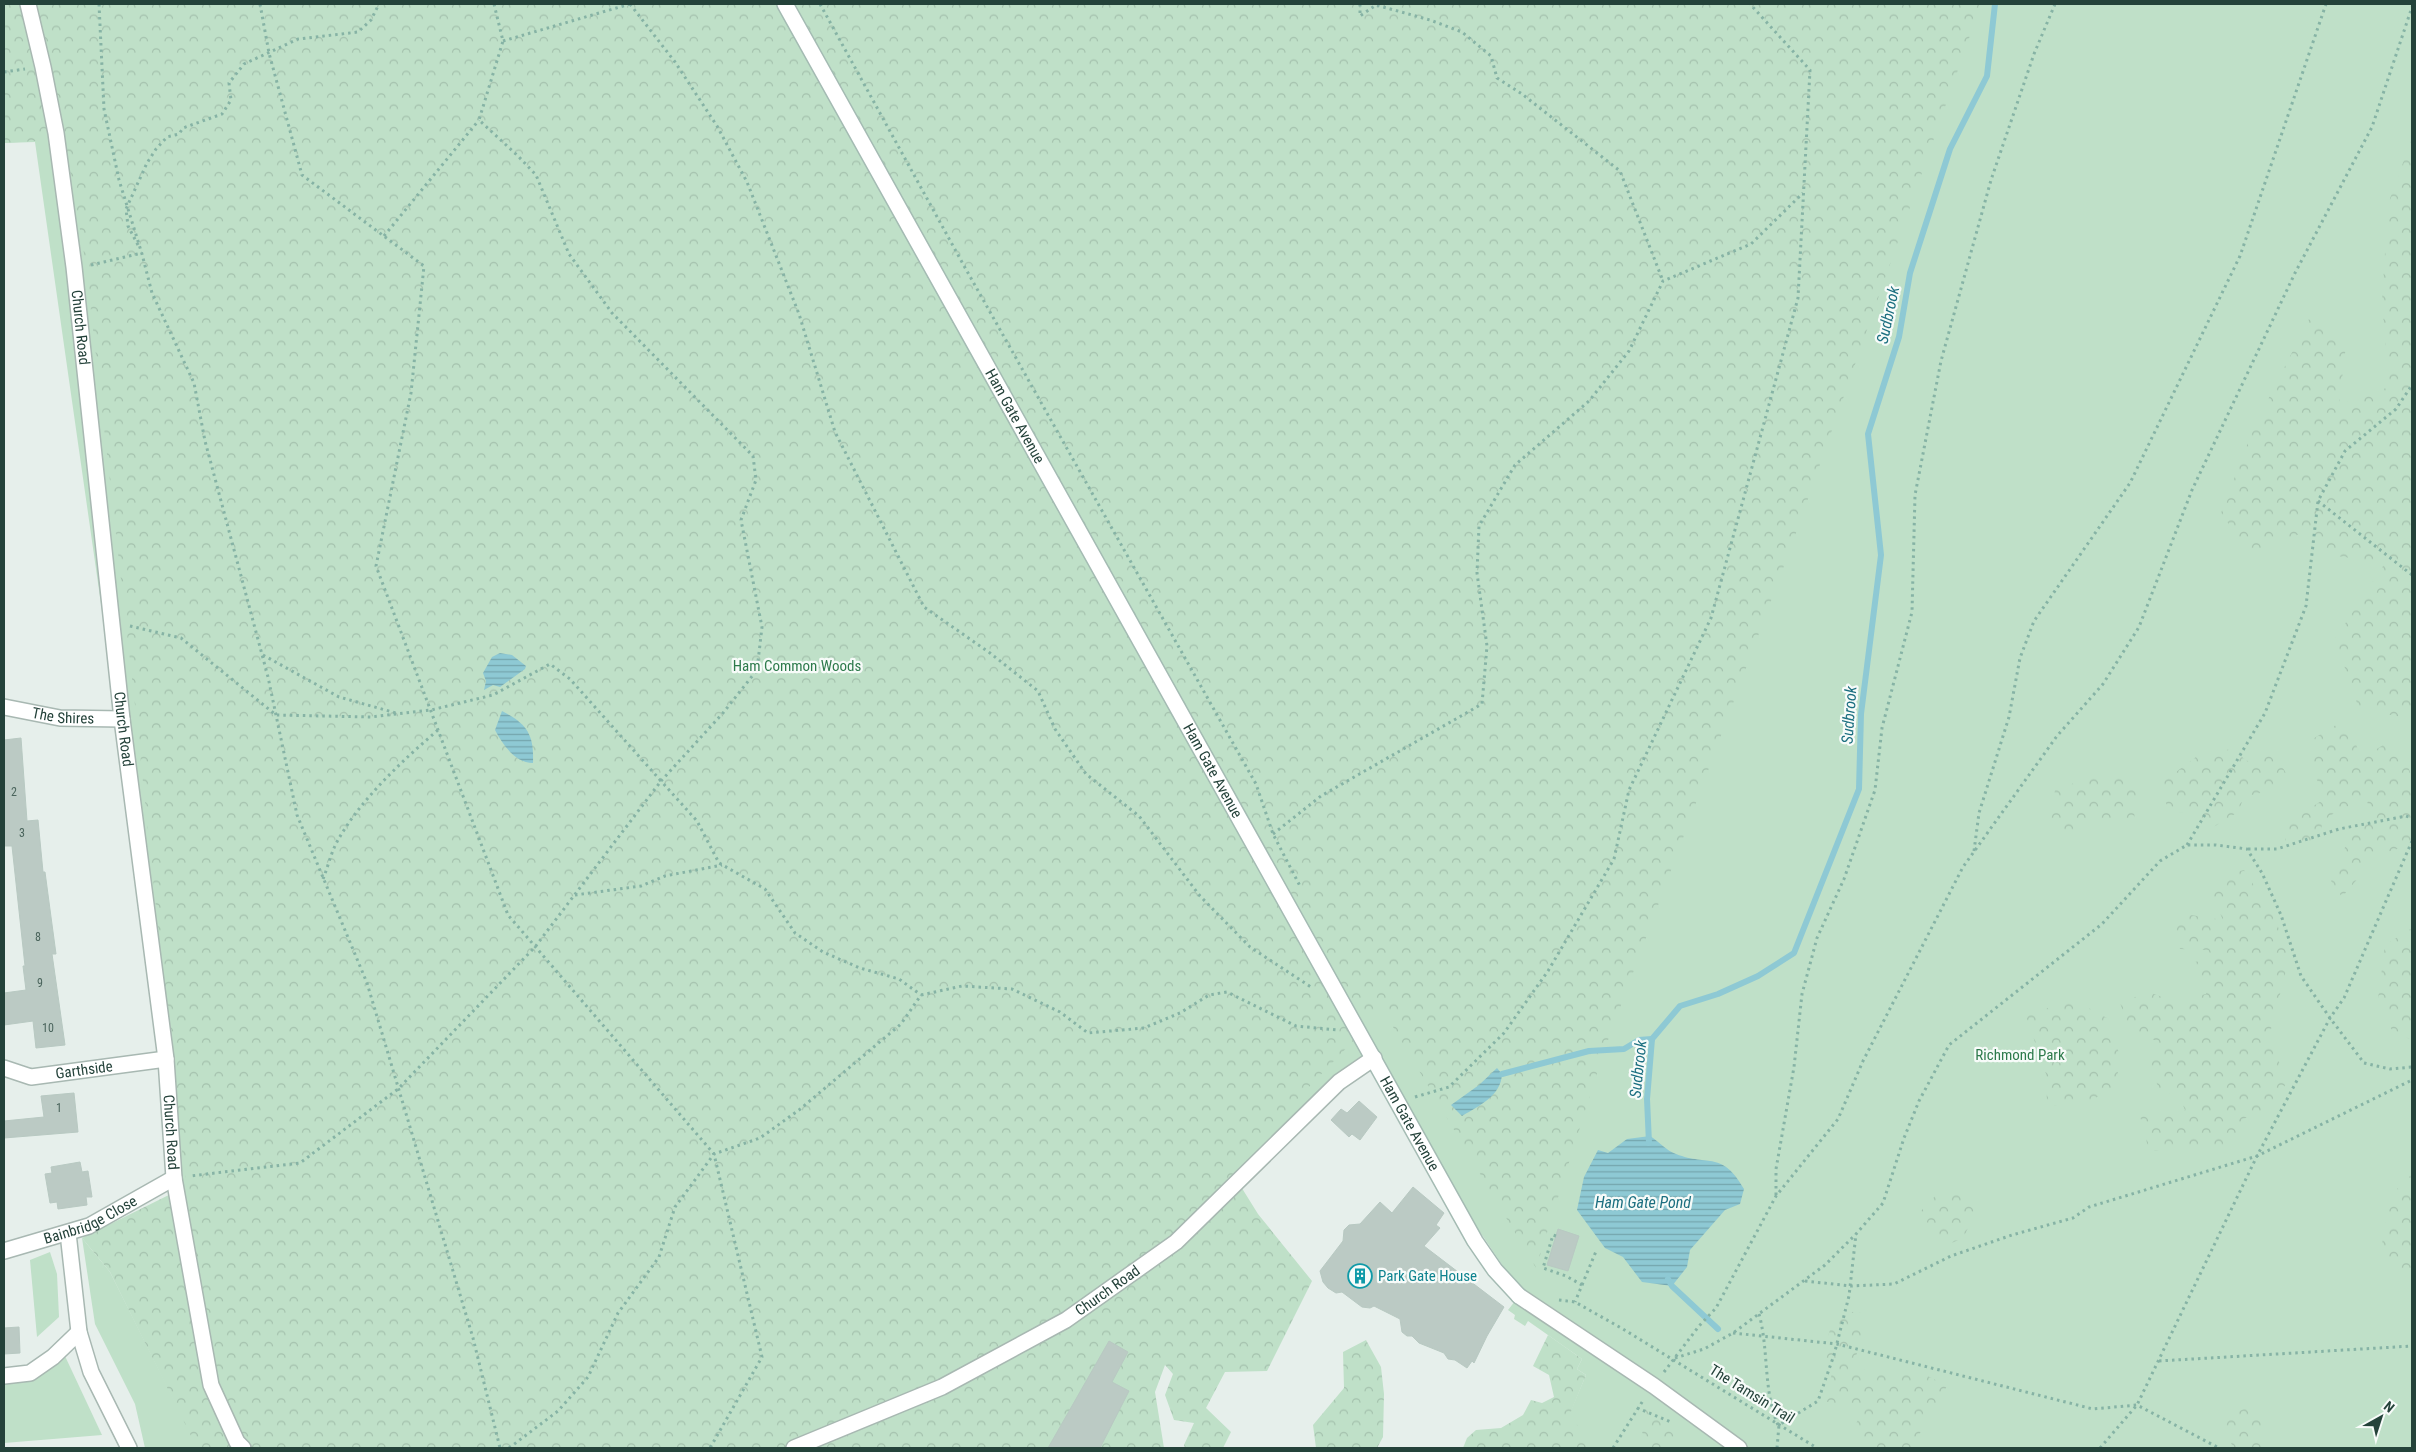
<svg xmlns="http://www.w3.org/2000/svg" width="2416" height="1452" font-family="'Roboto Condensed',sans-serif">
<defs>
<pattern id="forest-crowns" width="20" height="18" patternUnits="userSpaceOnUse" patternTransform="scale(1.25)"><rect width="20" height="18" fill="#bfe0c8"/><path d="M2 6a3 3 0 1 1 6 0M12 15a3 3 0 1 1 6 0" fill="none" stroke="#a4c1ad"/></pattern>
<pattern id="water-rules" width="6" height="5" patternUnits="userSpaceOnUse" patternTransform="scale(1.25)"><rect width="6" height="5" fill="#8ec9d4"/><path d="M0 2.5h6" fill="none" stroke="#74a5ad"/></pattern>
</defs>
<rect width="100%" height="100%" fill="#e6efeb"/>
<g fill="#bfe0c8">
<polygon points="4,4 2412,4 2412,1448 1555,1448 1586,1375 1577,1369 1582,1359 1528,1321 1525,1326 1514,1319 1515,1315 1508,1310 1519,1296 1513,1281 1474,1223 1385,1064 1374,1058 1176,1242 210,1448 166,1059 35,142 4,143"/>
<polygon points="82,1238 110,1272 198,1448 145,1448 135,1404 95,1324"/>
<polygon points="50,1252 57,1274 59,1317 37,1337 30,1260"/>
<polygon points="64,1354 102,1435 4,1443 4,1381"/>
</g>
<g fill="url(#forest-crowns)">
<polygon points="4,4 1981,4 1794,539 1604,1051 1536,1268 1383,1010 1230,1169 1258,1214 1312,1281 1267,1371 1225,1372 1206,1408 1231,1432 1223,1448 1185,1448 1184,1445 1194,1423 1174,1420 1165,1395 1173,1374 1165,1365 1155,1392 1164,1448 197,1448 110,1272 82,1238 187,1186 178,1122 136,714 86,266 65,139 4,143"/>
<polygon points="2412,138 2412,719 2359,709 2335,639 2385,563 2330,555 2311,529 2250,555 2221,513 2254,427 2309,319 2346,345 2339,405 2389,387 2382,301 2388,204"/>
<polygon points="2336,725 2354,738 2361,759 2383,745 2404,754 2412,778 2412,845 2379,854 2342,897 2331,881 2351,833 2370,816 2367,800 2340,809 2323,821 2318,842 2283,848 2290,821 2326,798 2316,778 2311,740"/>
<polygon points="2232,749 2247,761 2274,754 2286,773 2268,791 2244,797 2238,812 2212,828 2196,813 2167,813 2164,781 2200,754"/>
<polygon points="2116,774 2138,793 2134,818 2093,822 2071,832 2050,824 2055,790 2088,778"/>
<polygon points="2244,870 2275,918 2289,959 2269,1037 2287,1082 2270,1109 2243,1119 2235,1144 2149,1151 2140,1116 2185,1110 2179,1096 2160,1091 2147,1060 2159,1042 2129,1029 2120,1003 2148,992 2174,1001 2206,994 2207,985 2193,976 2194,962 2213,959 2208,950 2180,949 2172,923 2191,915 2223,920 2211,894 2218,876"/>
<polygon points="2412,928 2412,1040 2392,1031 2378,999 2385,945"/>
<polygon points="2072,999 2107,1018 2119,1053 2117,1085 2089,1102 2047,1106 2046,1074 2026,1016"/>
<polygon points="2411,1175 2412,1271 2403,1272 2381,1249 2391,1195"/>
<polygon points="1963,1188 1977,1211 1963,1238 1947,1245 1919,1213 1936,1195"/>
<polygon points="1837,1310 1861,1313 1865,1331 1852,1367 1880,1373 1924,1374 1947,1386 1916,1440 1924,1448 1868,1448 1851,1432 1862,1413 1825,1401 1832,1373 1820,1359"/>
<polygon points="1548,1335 1582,1359 1577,1369 1586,1375 1570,1414 1587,1440 1599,1448 1463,1448 1467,1438 1476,1430 1501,1428 1523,1415 1531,1400 1542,1403 1554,1397 1549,1375 1533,1366"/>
<polygon points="1366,1340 1381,1367 1384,1394 1383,1437 1377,1448 1316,1448 1313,1425 1344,1388 1343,1352"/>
<polygon points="2249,1407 2263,1422 2263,1448 2230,1448 2232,1445 2219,1419"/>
<polygon points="1645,1409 1654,1411 1678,1430 1671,1448 1636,1448 1644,1437 1638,1421"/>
</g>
<g fill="url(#water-rules)">
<polygon points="500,653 512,655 526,666 525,669 500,687 493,685 484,690 486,681 483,673 492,657"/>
<path d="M502 711C527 724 534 734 533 763 515 763 503 745 495 730Z"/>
<path d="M1497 1068 1502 1074C1501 1096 1479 1106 1462 1116L1451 1105 1479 1085Z"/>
<path d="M1650 1136C1658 1141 1667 1151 1676 1154 1709 1167 1722 1150 1744 1189L1740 1204 1725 1210 1690 1250 1687 1267 1672 1286 1642 1282 1623 1257 1605 1248 1577 1210 1584 1177 1598 1150 1608 1153 1627 1139Z"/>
</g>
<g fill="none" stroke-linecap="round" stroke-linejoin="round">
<g stroke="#8ec9d4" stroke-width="6">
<polyline points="1502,1074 1589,1051 1624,1049 1639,1040 1652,1039"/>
<polyline points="1649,1143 1647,1099 1652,1039 1680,1006 1718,994 1758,976 1794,953 1859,789 1861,714 1881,555 1868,434 1899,337 1910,273 1950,149 1987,76 1995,4"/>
<polyline points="1668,1279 1672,1286 1718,1329"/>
</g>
</g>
<g fill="#bbcac4" stroke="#b8c9c2">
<polygon points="21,738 27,821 38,820 43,872 45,872 51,917 56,954 52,954 65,1045 36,1048 33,1021 4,1025 4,993 26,990 23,966 25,966 12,846 4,846 4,740"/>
<polygon points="74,1093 78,1132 4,1138 4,1121 44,1117 41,1096"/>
<polygon points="1359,1101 1377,1117 1360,1140 1352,1134 1349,1137 1331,1120 1341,1109 1347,1113"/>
<polygon points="80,1162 82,1172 88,1171 92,1197 86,1197 87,1205 58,1209 57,1202 50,1203 45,1174 52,1173 51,1167"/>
<polygon points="1413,1187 1444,1213 1436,1225 1440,1228 1424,1246 1504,1307 1487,1336 1474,1363 1472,1361 1467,1368 1455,1360 1448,1359 1444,1353 1419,1343 1412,1336 1407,1336 1402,1332 1400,1319 1374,1306 1370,1308 1362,1307 1342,1292 1336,1293 1328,1288 1323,1282 1320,1271 1343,1241 1344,1230 1349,1225 1360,1224 1380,1202 1392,1213"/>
<polygon points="1558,1229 1579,1236 1568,1271 1547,1265"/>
<polygon points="19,1327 20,1353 4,1354 4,1328"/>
<polygon points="1109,1341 1128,1352 1112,1382 1129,1391 1100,1448 1048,1448"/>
</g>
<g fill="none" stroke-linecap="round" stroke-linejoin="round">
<g stroke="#a8b8b2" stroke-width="18">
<g id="minor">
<path id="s1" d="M28 4 43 67 56 133 74 267 122 719 166 1059 174 1178 211 1385 237 1442 243 1448"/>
<path id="s2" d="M4 707 60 718 122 719"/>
<path id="s3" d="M4 1068 31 1077 166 1059"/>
<polyline points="68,1233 79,1332 91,1372 129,1448"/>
<path id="s4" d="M4 1251 89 1226 174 1178"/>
<polyline points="1519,1296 1654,1386 1739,1448"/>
<polyline points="4,1376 30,1373 53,1357 79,1332"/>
<path id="s5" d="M794 1448 942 1387 1066 1320 1176 1242 1339 1082 1374 1058"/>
</g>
</g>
<g stroke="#a4bbb3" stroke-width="18">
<g id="secondary">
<path id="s6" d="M785 4 1475 1241 1495 1270 1519 1296"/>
</g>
</g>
<g stroke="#86b3a5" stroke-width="3" stroke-dasharray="2.5 4" stroke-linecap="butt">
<polyline points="99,4 104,109 119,180 142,254 152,293 194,383 205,441 268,677 297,815 367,983 473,1338 500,1448"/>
<polyline points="260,4 269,53 302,175 424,266 411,393 376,566 508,915 714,1154 762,1357 710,1448"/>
<polyline points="494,4 503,41 479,120 518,156 536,175 569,254 612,313 753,456 756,480 741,520 762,627 757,670 723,713 661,781 697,821 719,863 765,889 795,933 823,952 860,968 899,979 921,995"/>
<polyline points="630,4 675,62 717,126 747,182 799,314 835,432 924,607 990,653 1038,691 1055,729 1086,774 1139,816 1200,896 1250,947 1311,987"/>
<polyline points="820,4 963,264 1256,784 1273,834 1301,888"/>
<polyline points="1360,4 1360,16 1376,5 1430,20 1462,32 1491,56 1497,78 1522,94 1620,171 1663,281"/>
<polyline points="503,41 630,4"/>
<polyline points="4,72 25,69"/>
<polyline points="384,236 479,120"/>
<polyline points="138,245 128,226 126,209 147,163 156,149 167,137 179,134 183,128 222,114 231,100 229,83 244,64 298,39 358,32 371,20 379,4"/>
<polyline points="91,265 142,253"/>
<polyline points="2318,501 2412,575"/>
<polyline points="130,626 181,638 276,715 371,717 431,710 493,695 550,664 570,679 661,781 535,947 398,1089 300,1163 190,1176"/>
<polyline points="263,655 339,697 396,713"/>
<polyline points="1273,834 1321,796 1482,704 1487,646 1477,573 1479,526 1515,465 1589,401 1629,351 1663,281 1751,244 1803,193"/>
<polyline points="2187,845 2265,713 2306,606 2318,501 2345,451 2396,409 2412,385"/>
<polyline points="2248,849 2277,849 2339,829 2406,816 2412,818"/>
<polyline points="1974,851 1979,813 2009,717 2020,658 2034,621 2130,483 2240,256 2326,4"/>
<path d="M323 879C328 867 331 852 338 840 361 799 403 760 438 730"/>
<polyline points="575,895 641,886 665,876 722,865"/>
<polyline points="1415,1097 1449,1087 1504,1033 1548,971 1614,859 1629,790 1711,618 1798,298 1810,70 1750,4"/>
<polyline points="1776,1195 1776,1169 1794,1067 1802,994 1817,938 1844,879 1875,790 1882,728 1912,612 1915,495 1941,361 1991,180 2034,54 2055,4"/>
<polyline points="1556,1236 1553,1235 1543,1268 1566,1276 1582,1285 1575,1302"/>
<polyline points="1805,1281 1851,1286 1894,1284 1951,1256 2012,1235 2073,1218 2089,1207 2257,1156 2412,1080"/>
<polyline points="1582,1285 1597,1249"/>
<polyline points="1559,1300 1575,1302 1623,1329 1817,1448"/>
<path d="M1759 1314C1769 1350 1763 1391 1778 1425"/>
<polyline points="1733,1333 1837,1344 2093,1409 2137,1405 2219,1448"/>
<polyline points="1675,1358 1704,1349 1733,1333 1825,1265 1856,1234 1883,1203 1904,1138 1919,1101 1949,1045 2102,924 2160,861 2187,845 2216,845 2247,849 2262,873 2281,915 2301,976 2330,1018 2364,1063 2390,1069 2412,1067"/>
<polyline points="2159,1361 2412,1346"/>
<polyline points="1664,1372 1699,1326 1716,1308 1776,1196 1838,1119 1863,1061 1963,867 2057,736 2103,684 2139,627 2192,490 2295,273 2372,127 2412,7"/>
<polyline points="1637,1408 1671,1422"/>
<polyline points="509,1448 558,1411 588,1377 618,1313 659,1257 675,1207 714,1154 760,1138 799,1110 901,1024 921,995 962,986 1012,989 1060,1012 1088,1033 1144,1028 1180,1013 1209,995 1227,992 1296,1026 1337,1030"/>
<polyline points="1613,1448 1644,1399"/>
<polyline points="1777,1448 1779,1425 1818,1401 1834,1355 1849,1296 1856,1234"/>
<polyline points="2100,1448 2137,1405 2257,1156 2330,1018 2344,998 2412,841"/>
</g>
<use href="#minor" stroke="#fff" stroke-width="15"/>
<use href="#secondary" stroke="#fff" stroke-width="15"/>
</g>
<defs>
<g id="building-ring" transform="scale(1.25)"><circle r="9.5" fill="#f7fbf9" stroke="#0f9aa8" stroke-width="1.5"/><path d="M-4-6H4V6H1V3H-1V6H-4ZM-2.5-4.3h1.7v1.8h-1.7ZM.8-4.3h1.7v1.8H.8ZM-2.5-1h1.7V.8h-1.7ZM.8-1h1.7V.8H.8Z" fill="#0f9aa8"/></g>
</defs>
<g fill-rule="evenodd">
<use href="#building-ring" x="1360" y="1276"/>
</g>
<g text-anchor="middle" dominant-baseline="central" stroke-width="4.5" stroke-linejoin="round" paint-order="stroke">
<g font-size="12" fill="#4a645c">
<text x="14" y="792">2</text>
<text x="22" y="833">3</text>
<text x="38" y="937">8</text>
<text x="40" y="983">9</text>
<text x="48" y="1028">10</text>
<text x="59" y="1108">1</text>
</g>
<g font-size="15" fill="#24423a" stroke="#f7fbf9">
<text stroke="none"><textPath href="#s1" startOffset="328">Church Road</textPath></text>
<text stroke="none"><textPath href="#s6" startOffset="472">Ham Gate Avenue</textPath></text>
<text stroke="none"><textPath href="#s2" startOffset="60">The Shires</textPath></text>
<text stroke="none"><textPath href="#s1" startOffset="732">Church Road</textPath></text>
<text stroke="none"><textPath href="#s6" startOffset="878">Ham Gate Avenue</textPath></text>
<text stroke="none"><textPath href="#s3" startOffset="82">Garthside</textPath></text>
<text stroke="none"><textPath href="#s6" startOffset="1282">Ham Gate Avenue</textPath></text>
<text stroke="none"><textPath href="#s1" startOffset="1138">Church Road</textPath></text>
<text stroke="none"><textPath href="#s4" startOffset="92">Bainbridge Close</textPath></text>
<text stroke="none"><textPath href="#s5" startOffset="352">Church Road</textPath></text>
<text transform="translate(1752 1394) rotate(32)">The Tamsin Trail</text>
</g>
<g font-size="15" fill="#2d7a4b" stroke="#f7fbf9">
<text x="797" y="666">Ham Common Woods</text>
<text x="2020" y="1055">Richmond Park</text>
</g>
<g font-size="15" fill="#0d838f" stroke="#f7fbf9" text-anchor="start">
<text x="1378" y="1276">Park Gate House</text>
</g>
<g font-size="16" font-style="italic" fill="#1c6f80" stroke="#f7fbf9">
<text transform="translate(1888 315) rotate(-78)">Sudbrook</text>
<text transform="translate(1849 715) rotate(-86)">Sudbrook</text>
<text transform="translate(1638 1069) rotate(-84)">Sudbrook</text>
<text x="1643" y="1202">Ham Gate Pond</text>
</g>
</g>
<rect width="2416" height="1452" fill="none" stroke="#24423a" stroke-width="10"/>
<g transform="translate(2381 1417) rotate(39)" stroke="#f7fbf9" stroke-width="4" paint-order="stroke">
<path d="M0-4L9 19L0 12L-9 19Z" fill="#24423a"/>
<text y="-8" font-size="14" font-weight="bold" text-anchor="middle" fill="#24423a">N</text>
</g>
</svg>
